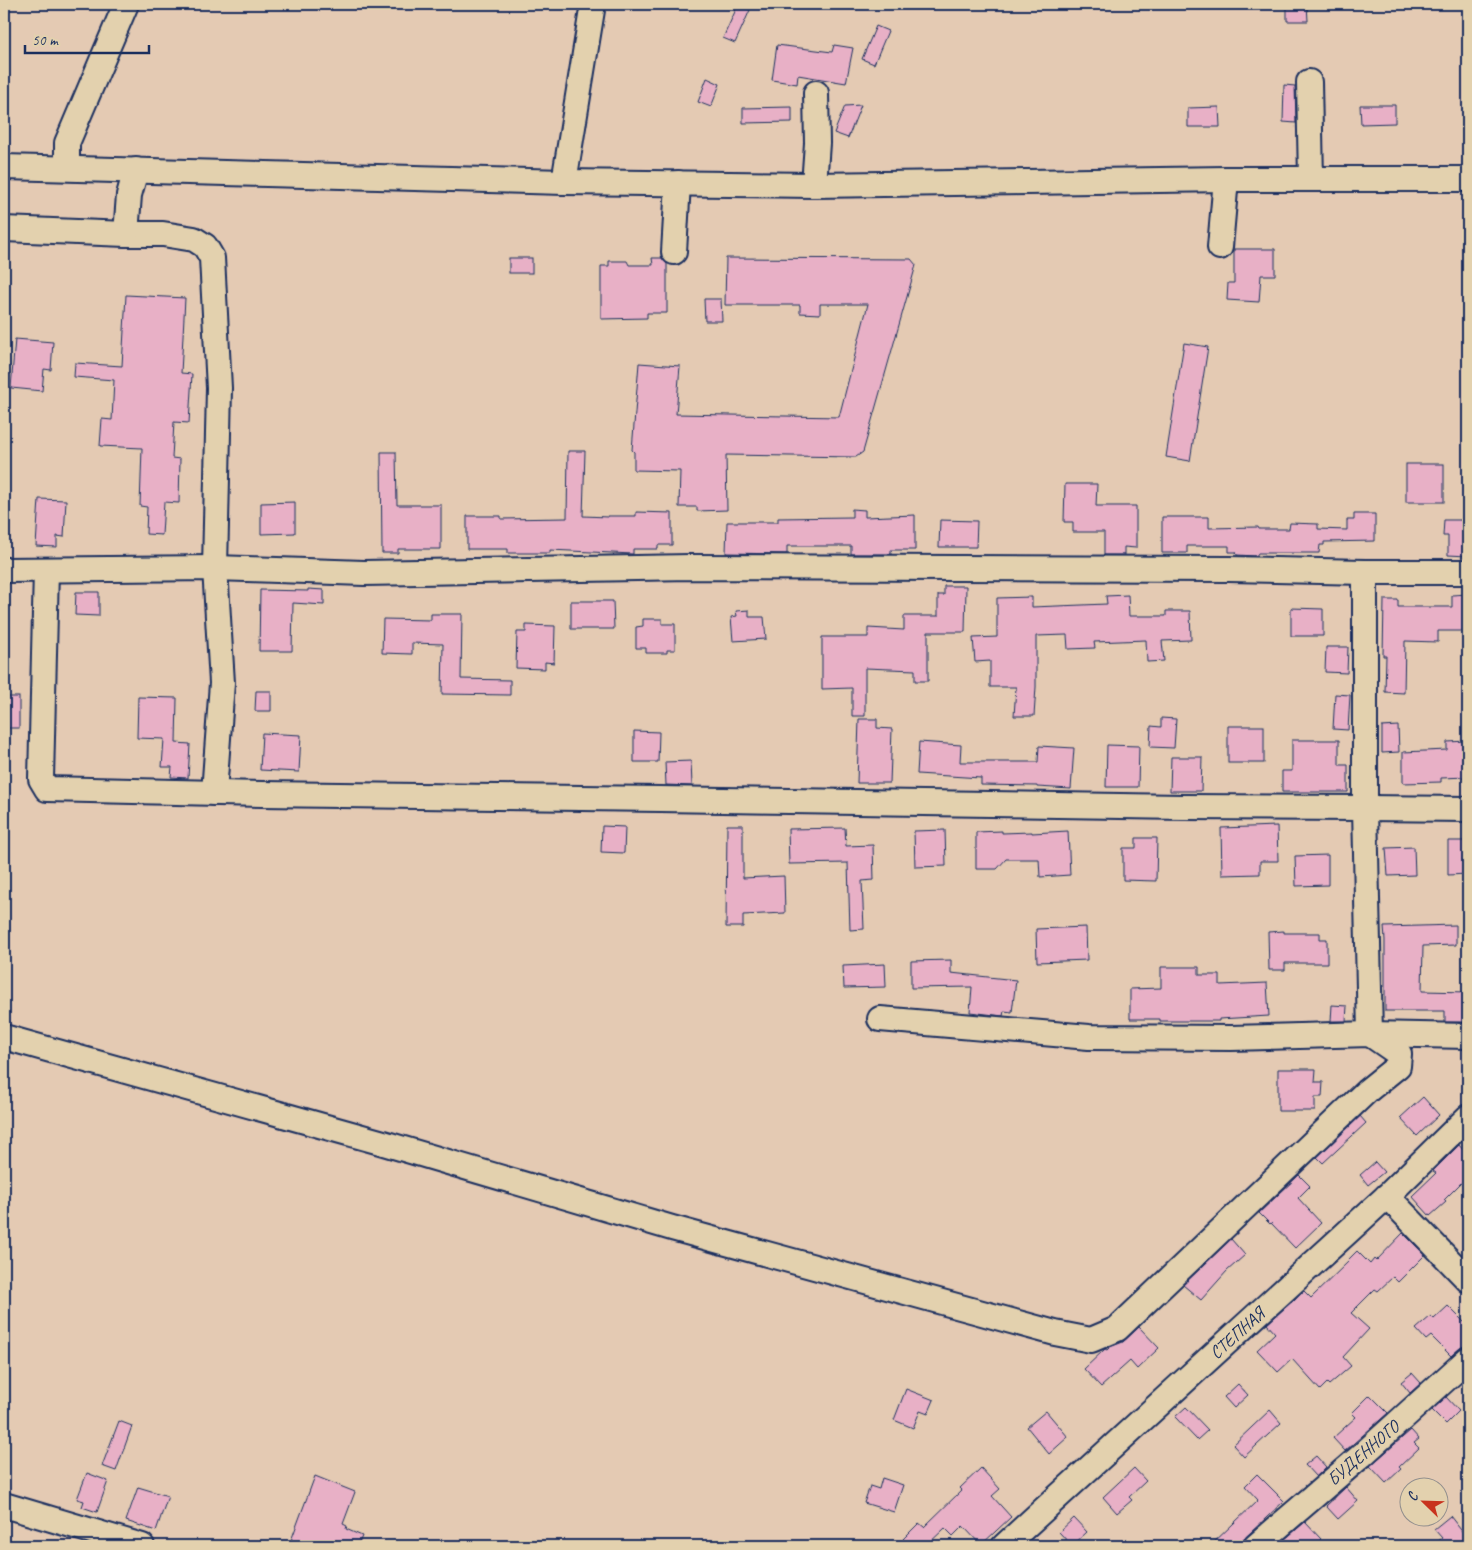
<svg xmlns="http://www.w3.org/2000/svg" width="1472" height="1550" font-family="Caveat,sans-serif">
<rect width="100%" height="100%" fill="#e4cab3"/>
<filter id="ink" filterUnits="userSpaceOnUse"><feTurbulence type="fractalNoise" baseFrequency=".02" numOctaves="2"/><feDisplacementMap in="SourceGraphic" scale="10" xChannelSelector="R" yChannelSelector="G"/><feConvolveMatrix kernelMatrix="1 2 1 2 8 2 1 2 1" color-interpolation-filters="sRGB"/></filter>
<g filter="url(#ink)">
<g fill="#e8b0c6" stroke="#1b2f5e">
<polygon points="1287,4 1307,4 1308,21 1287,21"/>
<polygon points="738,5 750,10 735,43 723,38"/>
<polygon points="876,26 888,31 874,64 862,59"/>
<polygon points="777,45 832,52 834,45 853,48 846,83 798,75 797,84 772,80"/>
<polygon points="707,78 720,84 711,107 698,102"/>
<polygon points="1284,85 1295,86 1296,123 1283,122"/>
<polygon points="861,105 848,138 834,133 845,106"/>
<polygon points="1360,105 1395,105 1395,123 1361,124"/>
<polygon points="792,107 792,122 743,123 743,108"/>
<polygon points="1219,107 1220,127 1188,127 1188,108"/>
<polygon points="1234,249 1275,249 1275,275 1261,275 1259,302 1227,300 1228,283 1234,283"/>
<rect x="509" y="258" width="23" height="15"/>
<polygon points="652,258 662,258 667,264 667,313 647,313 647,318 601,319 601,266 609,266 609,261 627,261 629,265 653,265"/>
<polygon points="726,258 911,259 916,265 863,452 856,457 726,455 727,510 697,511 697,507 679,507 680,471 634,470 634,452 632,450 639,363 680,366 676,414 839,417 868,304 820,304 820,314 800,313 800,305 725,305"/>
<polygon points="126,295 185,298 181,373 192,374 189,423 174,422 172,458 180,459 179,503 164,502 162,535 146,534 147,507 140,506 142,448 100,446 102,419 112,420 114,380 74,377 75,363 122,366"/>
<polygon points="704,299 721,299 722,321 705,321"/>
<polygon points="15,339 53,342 51,370 44,369 42,391 11,388"/>
<polygon points="1184,343 1208,347 1190,461 1166,457"/>
<polygon points="568,451 585,451 583,516 608,517 608,516 636,516 636,512 672,513 672,545 658,545 658,549 633,549 633,554 550,550 550,553 508,553 508,549 467,549 467,516 501,516 501,519 567,518"/>
<polygon points="381,452 396,452 397,505 441,505 441,549 398,549 398,553 382,553"/>
<rect x="1406" y="464" width="38" height="38"/>
<polygon points="1065,484 1097,484 1096,506 1136,506 1136,548 1124,547 1124,555 1104,555 1104,532 1073,532 1073,522 1064,522"/>
<polygon points="39,499 66,500 64,537 57,536 57,547 36,546"/>
<polygon points="295,502 295,533 261,534 261,503"/>
<polygon points="852,509 865,510 865,517 915,515 915,550 891,550 891,554 851,554 851,546 787,546 787,554 726,553 727,522 778,522 778,518 852,517"/>
<polygon points="1354,514 1375,514 1375,541 1324,542 1324,545 1320,545 1319,553 1258,553 1256,556 1237,555 1236,552 1229,552 1229,546 1187,546 1187,553 1162,553 1162,517 1209,517 1209,528 1258,527 1259,529 1289,529 1290,523 1318,524 1318,529 1347,530 1347,520 1354,520"/>
<polygon points="940,520 977,521 976,547 939,547"/>
<polygon points="1444,520 1468,520 1468,556 1448,555 1448,536 1443,536"/>
<polygon points="944,586 966,586 965,632 928,632 928,681 915,681 915,670 865,668 865,716 852,716 852,688 822,689 822,637 868,637 868,628 904,630 904,616 938,616 938,595 944,595"/>
<polygon points="308,589 324,590 324,605 293,603 292,651 259,651 260,590 308,591"/>
<polygon points="76,592 99,592 99,616 75,615"/>
<polygon points="1468,594 1468,631 1438,631 1438,642 1405,641 1404,693 1385,692 1386,656 1383,656 1384,600 1398,600 1398,607 1452,607 1452,595"/>
<polygon points="1128,595 1129,616 1166,616 1166,611 1190,611 1191,640 1162,641 1164,661 1147,662 1146,640 1094,642 1095,648 1068,649 1067,635 1036,636 1036,687 1034,716 1014,716 1016,687 990,687 990,661 975,662 973,638 997,637 997,598 1032,597 1032,607 1107,604 1106,596"/>
<polygon points="571,601 613,601 614,629 571,629"/>
<polygon points="1291,608 1323,609 1323,636 1291,636"/>
<polygon points="749,610 749,617 764,617 766,639 733,641 731,617 737,616 736,611"/>
<polygon points="431,614 462,614 461,679 510,680 510,695 442,694 443,644 412,643 412,654 382,653 383,619 431,620"/>
<polygon points="643,619 662,619 662,624 675,624 675,650 667,650 667,653 646,653 646,648 636,648 636,627 643,626"/>
<polygon points="526,625 555,626 554,663 545,662 545,669 516,668 517,632 526,632"/>
<polygon points="1326,647 1348,647 1347,673 1325,672"/>
<polygon points="256,691 271,691 271,711 255,711"/>
<polygon points="1335,694 1350,695 1348,730 1333,729"/>
<rect x="4" y="697" width="15" height="31"/>
<polygon points="138,697 177,698 176,743 190,744 188,778 171,777 172,767 162,767 164,739 137,738"/>
<polygon points="1161,718 1176,719 1174,748 1150,747 1151,726 1161,727"/>
<polygon points="859,719 877,719 877,728 892,729 890,783 857,783"/>
<rect x="1228" y="726" width="36" height="37"/>
<polygon points="1398,726 1399,752 1382,753 1382,727"/>
<polygon points="634,731 659,732 658,762 634,762"/>
<polygon points="262,733 301,735 299,772 260,770"/>
<polygon points="1292,740 1339,740 1339,765 1348,765 1348,792 1282,792 1282,771 1292,771"/>
<polygon points="1468,741 1468,777 1441,778 1441,782 1403,783 1403,752 1447,750 1447,742"/>
<polygon points="919,742 961,745 960,762 1038,762 1039,746 1074,748 1071,789 1037,787 1037,786 981,785 981,778 917,774"/>
<polygon points="1107,745 1139,746 1138,787 1106,787"/>
<polygon points="1171,757 1202,757 1201,791 1170,791"/>
<polygon points="691,761 692,786 666,785 665,762"/>
<polygon points="727,825 743,825 743,878 784,876 785,913 743,915 743,927 726,927"/>
<polygon points="602,826 625,827 624,853 601,852"/>
<polygon points="1277,826 1278,861 1260,861 1260,874 1222,875 1221,828"/>
<polygon points="845,828 846,846 873,845 874,880 862,881 864,929 850,930 848,863 789,864 788,829"/>
<polygon points="945,830 946,866 915,867 914,831"/>
<polygon points="1002,831 1002,833 1032,832 1032,833 1068,831 1070,875 1040,877 1039,859 1006,859 997,869 976,869 976,832"/>
<polygon points="1136,838 1157,838 1156,881 1123,880 1123,848 1136,848"/>
<polygon points="1448,841 1468,841 1468,874 1448,875"/>
<polygon points="1414,847 1415,875 1388,876 1386,848"/>
<polygon points="1328,855 1328,885 1296,886 1295,856"/>
<polygon points="1456,925 1456,945 1423,946 1422,991 1468,992 1468,1022 1445,1022 1445,1011 1385,1011 1385,940 1384,927"/>
<polygon points="1086,927 1087,960 1037,962 1036,929"/>
<polygon points="1284,931 1284,933 1320,933 1320,939 1327,939 1327,963 1285,963 1285,970 1269,970 1268,932"/>
<polygon points="951,960 951,973 1016,980 1012,1012 1004,1011 1003,1016 970,1012 972,987 911,988 911,961"/>
<polygon points="885,964 886,987 844,988 843,966"/>
<polygon points="1161,967 1199,967 1199,975 1220,975 1220,985 1267,983 1269,1016 1219,1019 1219,1021 1160,1021 1160,1019 1130,1019 1130,989 1161,988"/>
<polygon points="1332,1005 1347,1006 1346,1021 1331,1021"/>
<polygon points="1278,1069 1316,1069 1315,1082 1323,1082 1322,1097 1315,1097 1315,1111 1278,1111"/>
<polygon points="1423,1097 1439,1115 1417,1136 1400,1118"/>
<polygon points="1360,1116 1366,1123 1323,1163 1317,1157"/>
<polygon points="1459,1145 1468,1156 1468,1176 1444,1200 1446,1202 1430,1216 1412,1196 1436,1173 1433,1171"/>
<polygon points="1375,1162 1384,1172 1368,1185 1360,1175"/>
<polygon points="1299,1175 1310,1186 1298,1198 1321,1223 1295,1248 1271,1223 1270,1224 1259,1213"/>
<polygon points="1403,1233 1425,1255 1398,1282 1393,1277 1378,1291 1375,1289 1351,1313 1369,1329 1343,1357 1351,1366 1329,1385 1327,1383 1320,1390 1292,1359 1278,1372 1257,1350 1275,1333 1267,1324 1304,1291 1311,1298 1349,1261 1348,1260 1357,1251 1370,1264 1374,1259 1376,1261"/>
<polygon points="1231,1239 1245,1255 1227,1271 1201,1300 1183,1285"/>
<polygon points="1448,1306 1468,1326 1468,1344 1459,1349 1451,1356 1431,1336 1426,1340 1416,1329 1431,1316 1434,1319"/>
<polygon points="1139,1327 1159,1348 1137,1369 1130,1361 1101,1387 1084,1369 1105,1349 1107,1350 1110,1347 1123,1342"/>
<polygon points="1412,1373 1421,1383 1410,1393 1401,1382"/>
<polygon points="1238,1384 1248,1395 1234,1408 1224,1397"/>
<polygon points="906,1389 934,1400 928,1414 920,1411 913,1428 894,1420"/>
<polygon points="1370,1395 1388,1413 1345,1451 1333,1438 1356,1417 1352,1413"/>
<polygon points="1446,1397 1459,1411 1446,1424 1432,1410"/>
<polygon points="1186,1407 1208,1430 1197,1440 1175,1417"/>
<polygon points="1270,1410 1281,1423 1244,1457 1233,1445"/>
<polygon points="1046,1411 1068,1437 1049,1454 1027,1427"/>
<polygon points="119,1421 132,1426 116,1471 102,1466"/>
<polygon points="1411,1430 1419,1439 1414,1443 1419,1448 1399,1467 1401,1469 1386,1483 1370,1466"/>
<polygon points="1316,1456 1326,1467 1316,1477 1305,1465"/>
<polygon points="981,1468 1000,1489 992,1496 1011,1517 981,1545 963,1526 953,1536 945,1528 926,1546 910,1546 903,1539 919,1523 924,1527 962,1490 960,1488"/>
<polygon points="1134,1468 1146,1481 1129,1497 1132,1500 1117,1513 1103,1497"/>
<polygon points="87,1473 108,1481 97,1512 82,1507 84,1501 77,1499"/>
<polygon points="1257,1474 1284,1501 1247,1536 1238,1546 1210,1546 1258,1500 1245,1486"/>
<polygon points="315,1476 355,1492 343,1524 347,1526 346,1529 362,1536 358,1546 289,1546"/>
<polygon points="882,1478 903,1485 894,1512 864,1503 870,1486 879,1489"/>
<polygon points="138,1487 168,1496 156,1531 126,1521"/>
<polygon points="1346,1487 1358,1501 1338,1519 1326,1506"/>
<polygon points="1450,1516 1468,1539 1468,1542 1463,1546 1433,1546 1442,1538 1434,1529"/>
<polygon points="1074,1518 1087,1532 1072,1546 1059,1532"/>
<polygon points="1305,1522 1321,1539 1314,1546 1289,1546 1284,1540"/>
</g>
<g fill="none" stroke-linecap="round" stroke-linejoin="round">
<g stroke="#1b2f5e" stroke-width="28">
<g id="minor">
<polyline points="1309,82 1311,179"/>
<polyline points="4,167 564,182 814,185 1226,179 1468,179"/>
<polyline points="67,168 67,143 126,4"/>
<polyline points="564,182 593,4"/>
<polyline points="814,185 817,143 816,93"/>
<polyline points="4,229 126,234 163,234 194,239 205,246 212,258 219,388 215,568 222,683 214,793"/>
<polyline points="126,234 129,195 136,170"/>
<polyline points="1220,247 1226,179"/>
<polyline points="674,252 678,183"/>
<polyline points="4,570 215,568 364,573 690,567 1229,569 1365,572 1468,572"/>
<polyline points="46,570 41,779 47,789 262,794 660,799 1183,807 1365,808 1468,809"/>
<polyline points="880,1019 1089,1037 1231,1038 1370,1034 1468,1036"/>
<polyline points="4,1037 380,1142 672,1228 1055,1333 1091,1340 1117,1329 1367,1091 1398,1066 1399,1054 1370,1034 1365,808 1365,572"/>
<polyline points="1387,1196 1468,1280"/>
<polyline points="4,1505 142,1546"/>
<polyline points="1004,1546 1387,1196 1468,1117"/>
<polyline points="1256,1546 1361,1456 1468,1359"/>
</g>
</g>
<use href="#minor" stroke="#e3d1ae" stroke-width="24"/>
</g>
</g>
<g text-anchor="middle" dominant-baseline="central" stroke-width="5" stroke-linejoin="round" paint-order="stroke">
<g font-size="18" fill="#1b2f5e" stroke="#e3d1ae">
<text transform="translate(1237 1333) rotate(-42)">СТЕПНАЯ</text>
<text transform="translate(1363 1453) rotate(-41)">БУДЕННОГО</text>
</g>
</g>
<rect width="1472" height="1550" fill="none" stroke="#e3d1ae" stroke-width="20"/>
<rect x="10" y="10" width="1452" height="1530" fill="none" stroke="#1b2f5e" stroke-width="2" filter="url(#ink)"/>
<g transform="translate(1424 1502) rotate(293)"><circle r="24" fill="#e3d1ae" stroke="#93908e"/>
<path d="M0-4L9 19L0 12L-9 19Z" fill="#c8321e"/>
<text y="-8" font-size="14" font-weight="bold" text-anchor="middle" fill="#1b2f5e">С</text>
</g>
<path d="M25 45v8h124v-8" fill="none" stroke="#1b2f5e" stroke-width="2.5"/>
<text x="32" y="45" font-size="15" fill="#1b2f5e" stroke="#e3d1ae" stroke-width="4" paint-order="stroke">50 m</text>
</svg>
